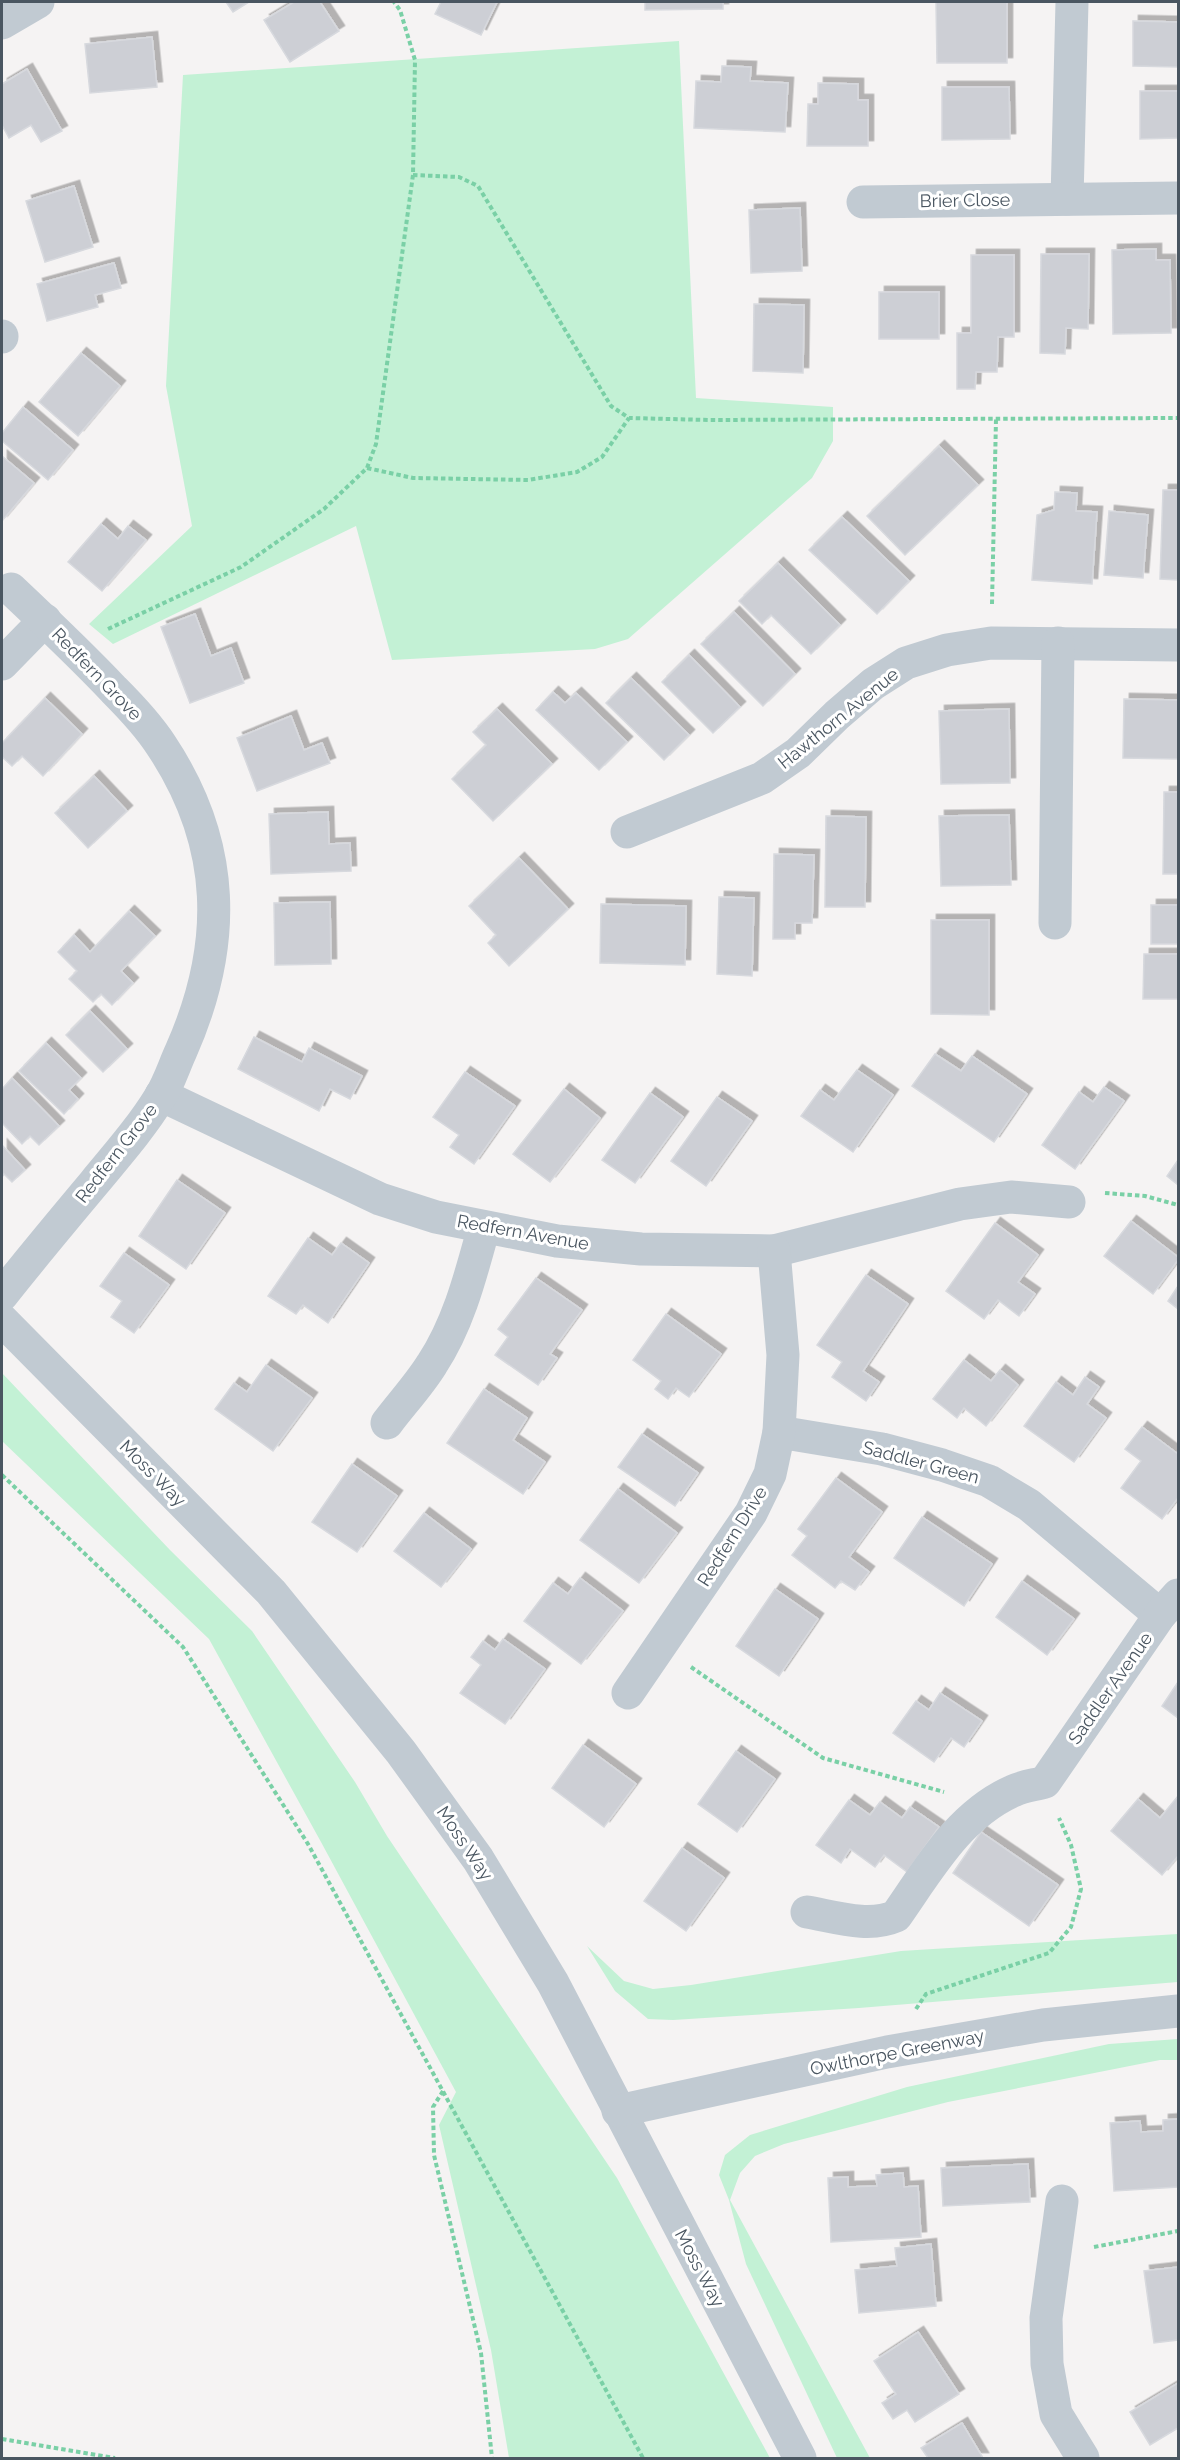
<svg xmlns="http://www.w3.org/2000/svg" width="1180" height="2460" font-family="Raleway,sans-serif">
<defs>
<filter id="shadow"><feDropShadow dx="5.5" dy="-5.5" stdDeviation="0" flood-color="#0004"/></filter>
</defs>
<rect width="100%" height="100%" fill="#f5f3f3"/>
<g fill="#c3f1d5">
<polygon points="679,41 696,398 833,407 833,441 812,478 628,639 595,649 392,660 356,526 113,644 89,624 192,526 166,386 183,75"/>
<polygon points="2,1373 170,1550 252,1631 355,1782 387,1836 617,2178 770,2458 509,2458 491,2350 439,2125 456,2092 321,1842 209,1639 2,1441"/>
<polygon points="1178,1934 1178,1982 859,2008 673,2020 648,2019 615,1991 587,1946 624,1981 653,1989 691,1985 901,1951"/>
<polygon points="1178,2039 1178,2060 1160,2060 948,2102 784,2144 755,2156 740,2173 730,2200 870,2458 837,2458 746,2264 729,2200 719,2175 725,2155 750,2135 907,2087 1109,2044"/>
</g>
<g fill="#cdcfd5" stroke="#d7d9de" stroke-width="1.5" filter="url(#shadow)">
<polygon points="226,2 249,2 233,12"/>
<polygon points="294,2 320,2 339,31 290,62 264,20"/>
<polygon points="441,2 497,2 481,35 435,14"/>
<polygon points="645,2 723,2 723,9 645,10"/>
<polygon points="936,2 1007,2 1007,63 937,63"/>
<polygon points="1133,21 1178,22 1178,67 1133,66"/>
<polygon points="152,37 157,87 90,93 85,44"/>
<polygon points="722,66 751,67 750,81 788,83 785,132 694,128 696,81 721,82"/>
<polygon points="27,69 62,131 41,142 31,125 9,138 2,125 2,84"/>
<polygon points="818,83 858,84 858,100 868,100 868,146 807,146 808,104 818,104"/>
<polygon points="942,87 1009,87 1010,139 942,140"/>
<polygon points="1140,91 1178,91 1178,138 1140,139"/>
<polygon points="74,186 93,247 45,262 26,201"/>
<polygon points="800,208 802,271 751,273 749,210"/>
<polygon points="1156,249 1156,260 1170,260 1171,333 1113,334 1112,250"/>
<polygon points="1041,254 1089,254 1088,329 1066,328 1065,354 1040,353"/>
<polygon points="971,255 1014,255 1014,337 998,337 997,372 976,372 975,389 957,389 957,333 971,333"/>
<polygon points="114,263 121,288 95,295 98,307 47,321 37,284"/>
<rect x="879" y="292" width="60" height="47"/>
<polygon points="754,304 804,305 803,373 753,371"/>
<polygon points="81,353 120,386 78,436 39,402"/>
<polygon points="23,407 73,450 48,480 2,441 2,433"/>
<polygon points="939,446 978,485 905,555 867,516"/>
<polygon points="2,456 34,483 2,521"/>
<polygon points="1163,490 1178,490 1178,580 1160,579"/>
<polygon points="1055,492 1077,493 1076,511 1097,512 1092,584 1032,580 1037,515 1054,510"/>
<polygon points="1109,511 1148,515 1143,578 1104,575"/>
<polygon points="842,517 909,581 877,614 809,550"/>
<polygon points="101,524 118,539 128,526 146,540 102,591 68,562"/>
<polygon points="778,563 840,625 811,654 771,615 762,624 739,601"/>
<polygon points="734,612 795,674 763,706 701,644"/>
<polygon points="195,614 211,656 231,648 244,683 190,703 161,627"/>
<polygon points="689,655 740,707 713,733 662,682"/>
<polygon points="631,678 689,735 664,760 606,703"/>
<polygon points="553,692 565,703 576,693 627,742 599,770 536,710"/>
<polygon points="45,698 82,734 43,776 22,756 12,766 2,757 2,743"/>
<polygon points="1124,699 1178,700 1178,759 1123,758"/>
<polygon points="497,709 552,764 493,821 452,779 486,745 473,732"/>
<polygon points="1009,709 1010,783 941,784 939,711"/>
<polygon points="291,716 304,750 322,743 330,763 257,791 237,738"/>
<polygon points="94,776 127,811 88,848 55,813"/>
<polygon points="1164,792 1178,792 1178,874 1163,874"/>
<polygon points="328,812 329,844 350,843 351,871 271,874 269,814"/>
<polygon points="1009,815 1011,885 941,886 939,816"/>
<polygon points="826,816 866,817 865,907 825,907"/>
<polygon points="774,854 814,855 812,923 795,923 795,939 773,939"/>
<polygon points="519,858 568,909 509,966 488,943 496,935 469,906"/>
<polygon points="719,897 754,898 752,976 717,974"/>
<polygon points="330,902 331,964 275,965 274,903"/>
<polygon points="601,904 686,906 685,965 600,963"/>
<rect x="1151" y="905" width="27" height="39"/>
<polygon points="129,911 155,936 121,971 133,983 112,1005 101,994 93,1002 69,979 77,971 58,952 74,935 90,952"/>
<polygon points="931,920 989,920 989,1015 931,1014"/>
<polygon points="1144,954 1178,954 1178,999 1143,999"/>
<polygon points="90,1011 127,1049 103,1072 66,1035"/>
<polygon points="254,1037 302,1062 309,1048 362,1076 350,1099 330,1089 319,1111 238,1069"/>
<polygon points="46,1043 81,1078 69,1090 78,1099 64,1114 19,1071"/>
<polygon points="935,1054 961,1071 972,1056 1027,1094 994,1142 912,1086"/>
<polygon points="857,1070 893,1095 853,1152 801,1116 820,1090 834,1100"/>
<polygon points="465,1072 515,1106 474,1164 450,1147 459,1135 433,1117"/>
<polygon points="12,1078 59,1126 39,1145 30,1136 22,1144 2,1123 2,1089"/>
<polygon points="1104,1087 1124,1101 1075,1169 1042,1145 1079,1092 1093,1102"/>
<polygon points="564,1089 600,1118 550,1182 513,1154"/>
<polygon points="650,1093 683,1117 635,1183 602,1160"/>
<polygon points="717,1097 752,1121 706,1186 671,1161"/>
<polygon points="2,1145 25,1170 12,1182 4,1174 2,1177"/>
<polygon points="1178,1160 1178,1185 1167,1176"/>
<polygon points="177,1180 225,1213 186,1269 139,1236"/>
<polygon points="1131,1221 1178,1257 1178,1260 1153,1294 1104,1256"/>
<polygon points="995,1223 1038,1255 1018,1282 1035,1294 1019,1316 998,1300 984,1319 946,1291"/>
<polygon points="308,1238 332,1255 341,1243 369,1263 328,1323 303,1305 296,1314 268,1296"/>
<polygon points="124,1253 169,1285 134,1333 111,1317 122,1301 100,1286"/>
<polygon points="866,1275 908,1304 863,1371 879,1382 866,1401 832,1377 842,1362 817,1345"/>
<polygon points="536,1278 582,1310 550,1354 557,1358 538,1385 495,1355 508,1337 498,1329"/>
<polygon points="1178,1286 1178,1309 1168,1301"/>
<polygon points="666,1314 721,1354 689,1397 676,1388 668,1399 655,1389 661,1381 633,1360"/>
<polygon points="964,1360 991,1381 1000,1370 1018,1385 986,1426 964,1408 957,1418 933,1399"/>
<polygon points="266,1365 312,1398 273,1451 215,1409 234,1383 247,1392"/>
<polygon points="1085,1377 1099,1387 1087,1404 1106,1418 1074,1462 1024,1426 1056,1382 1073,1395"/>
<polygon points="484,1389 527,1418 513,1440 545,1462 523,1494 447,1443"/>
<polygon points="1142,1427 1178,1454 1178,1498 1162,1519 1121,1488 1141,1461 1125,1449"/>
<polygon points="642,1434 698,1473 675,1506 618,1467"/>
<polygon points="352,1464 397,1496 357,1552 312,1522"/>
<polygon points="836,1478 882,1512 849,1557 869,1572 855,1590 841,1581 835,1588 792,1555 807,1536 798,1529"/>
<polygon points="618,1489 677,1533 639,1583 580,1540"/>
<polygon points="424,1513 471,1549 441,1587 394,1551"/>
<polygon points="922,1517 992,1564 964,1606 894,1558"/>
<polygon points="580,1578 623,1611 581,1664 524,1621 553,1583 568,1594"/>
<polygon points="1022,1581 1074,1619 1047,1655 996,1617"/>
<polygon points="775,1589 818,1619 779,1676 736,1646"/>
<polygon points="503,1639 545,1669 505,1724 460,1693 481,1665 471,1657 483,1641 495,1650"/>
<polygon points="1178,1682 1178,1718 1162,1706"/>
<polygon points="940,1693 982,1721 964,1747 951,1738 934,1762 893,1733 916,1701 929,1710"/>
<polygon points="583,1745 636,1784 604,1827 552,1788"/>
<polygon points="736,1751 775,1779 737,1832 698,1804"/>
<polygon points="1178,1796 1178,1856 1162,1875 1111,1831 1138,1799 1160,1818"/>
<polygon points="849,1800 870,1815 880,1802 902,1818 910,1807 939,1827 907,1872 884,1855 875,1867 850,1849 841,1863 816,1845"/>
<polygon points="981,1832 1058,1885 1029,1926 953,1873"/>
<polygon points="682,1848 724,1878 686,1931 644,1901"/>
<polygon points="1178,2119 1178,2187 1114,2191 1110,2123 1140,2121 1141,2132 1163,2131 1163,2120"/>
<polygon points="1028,2164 1030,2202 943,2206 941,2168"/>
<polygon points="903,2173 904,2187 918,2186 921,2237 831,2242 828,2178 848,2177 848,2187 877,2186 876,2175"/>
<polygon points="931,2244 936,2306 859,2313 855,2270 897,2266 895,2248"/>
<polygon points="1178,2267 1178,2340 1154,2343 1144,2271"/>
<polygon points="918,2332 959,2394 915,2422 907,2410 893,2419 882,2403 896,2394 874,2361"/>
<polygon points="1178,2383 1178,2428 1150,2445 1130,2412"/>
<polygon points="962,2423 983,2458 928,2458 921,2448"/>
</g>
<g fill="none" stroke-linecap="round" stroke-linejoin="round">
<g stroke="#7ad0a6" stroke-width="4" stroke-dasharray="4.5 3" stroke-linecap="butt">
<polyline points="413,175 459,177 478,186 611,406 629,418 709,420 1178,418"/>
<polyline points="367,468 413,478 528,480 577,472 602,457 629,418"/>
<polyline points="992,604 996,419"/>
<polyline points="108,629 241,567 324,509 367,468 376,444 413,175 415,60 400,10 394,2"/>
<polyline points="1105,1193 1145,1196 1178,1205"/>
<polyline points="2,1475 183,1647 308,1844 643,2458"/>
<polyline points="691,1667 823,1758 944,1792"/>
<polyline points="916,2009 926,1994 1049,1953 1071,1927 1081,1889 1071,1845 1059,1818"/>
<polyline points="443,2091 433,2107 434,2155 481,2353 492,2458"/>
<polyline points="1094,2247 1178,2231"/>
<polyline points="2,2439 115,2458"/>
</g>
<g stroke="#c1cad2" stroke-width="33">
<polyline points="2,23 38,2"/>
<polyline points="1067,199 1072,2"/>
<polyline points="863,202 1178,198"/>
<polyline points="2,336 2,337"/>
<polyline points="2,664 45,620"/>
<polyline points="627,832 762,778 798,753 837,715 873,684 906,663 947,650 991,643 1178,645"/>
<polyline points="1055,923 1058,643"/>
<polyline points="161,1095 380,1199 436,1217 557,1241 641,1249 774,1251 960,1204 1011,1197 1069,1202"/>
<path d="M2 1295C32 1257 63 1220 94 1183 117 1155 141 1128 160 1097 169 1083 174 1066 181 1051 228 945 227 844 161 745 148 725 131 707 114 690 81 655 46 622 11 589"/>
<polyline points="2,1320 271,1592 401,1752 478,1859 553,1983 800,2458"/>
<path d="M387 1423C402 1403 419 1385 432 1364 459 1323 471 1274 484 1227"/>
<polyline points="779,1432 882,1449 942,1465 989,1481 1029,1505 1160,1615"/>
<polyline points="628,1693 751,1513 770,1474 779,1432 783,1355 774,1251"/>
<path d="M807 1912C836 1917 869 1928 896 1916 929 1869 959 1815 1013 1791 1023 1786 1035 1785 1045 1782L1160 1615 1178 1595"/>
<polyline points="618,2111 887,2052 1043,2025 1178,2011"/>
<polyline points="1062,2201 1046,2318 1047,2364 1056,2414 1083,2458"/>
</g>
</g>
<g text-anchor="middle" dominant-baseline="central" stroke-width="6" stroke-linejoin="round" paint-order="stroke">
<g font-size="18" fill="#4a5661" stroke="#fff">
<text transform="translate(965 200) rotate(-1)">Brier Close</text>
<text transform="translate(97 674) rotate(46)">Redfern Grove</text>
<text transform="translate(838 718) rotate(-39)">Hawthorn Avenue</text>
<text transform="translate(116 1153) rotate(-52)">Redfern Grove</text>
<text transform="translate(523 1232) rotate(10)">Redfern Avenue</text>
<text transform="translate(921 1462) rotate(15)">Saddler Green</text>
<text transform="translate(153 1473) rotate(45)">Moss Way</text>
<text transform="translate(732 1536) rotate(-58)">Redfern Drive</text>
<text transform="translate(1110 1688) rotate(-55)">Saddler Avenue</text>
<text transform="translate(465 1843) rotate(56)">Moss Way</text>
<text transform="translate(897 2052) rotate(-11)">Owlthorpe Greenway</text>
<text transform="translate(700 2268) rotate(62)">Moss Way</text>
</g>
</g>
<rect width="1180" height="2460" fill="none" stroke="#4a5661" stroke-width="6"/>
</svg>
